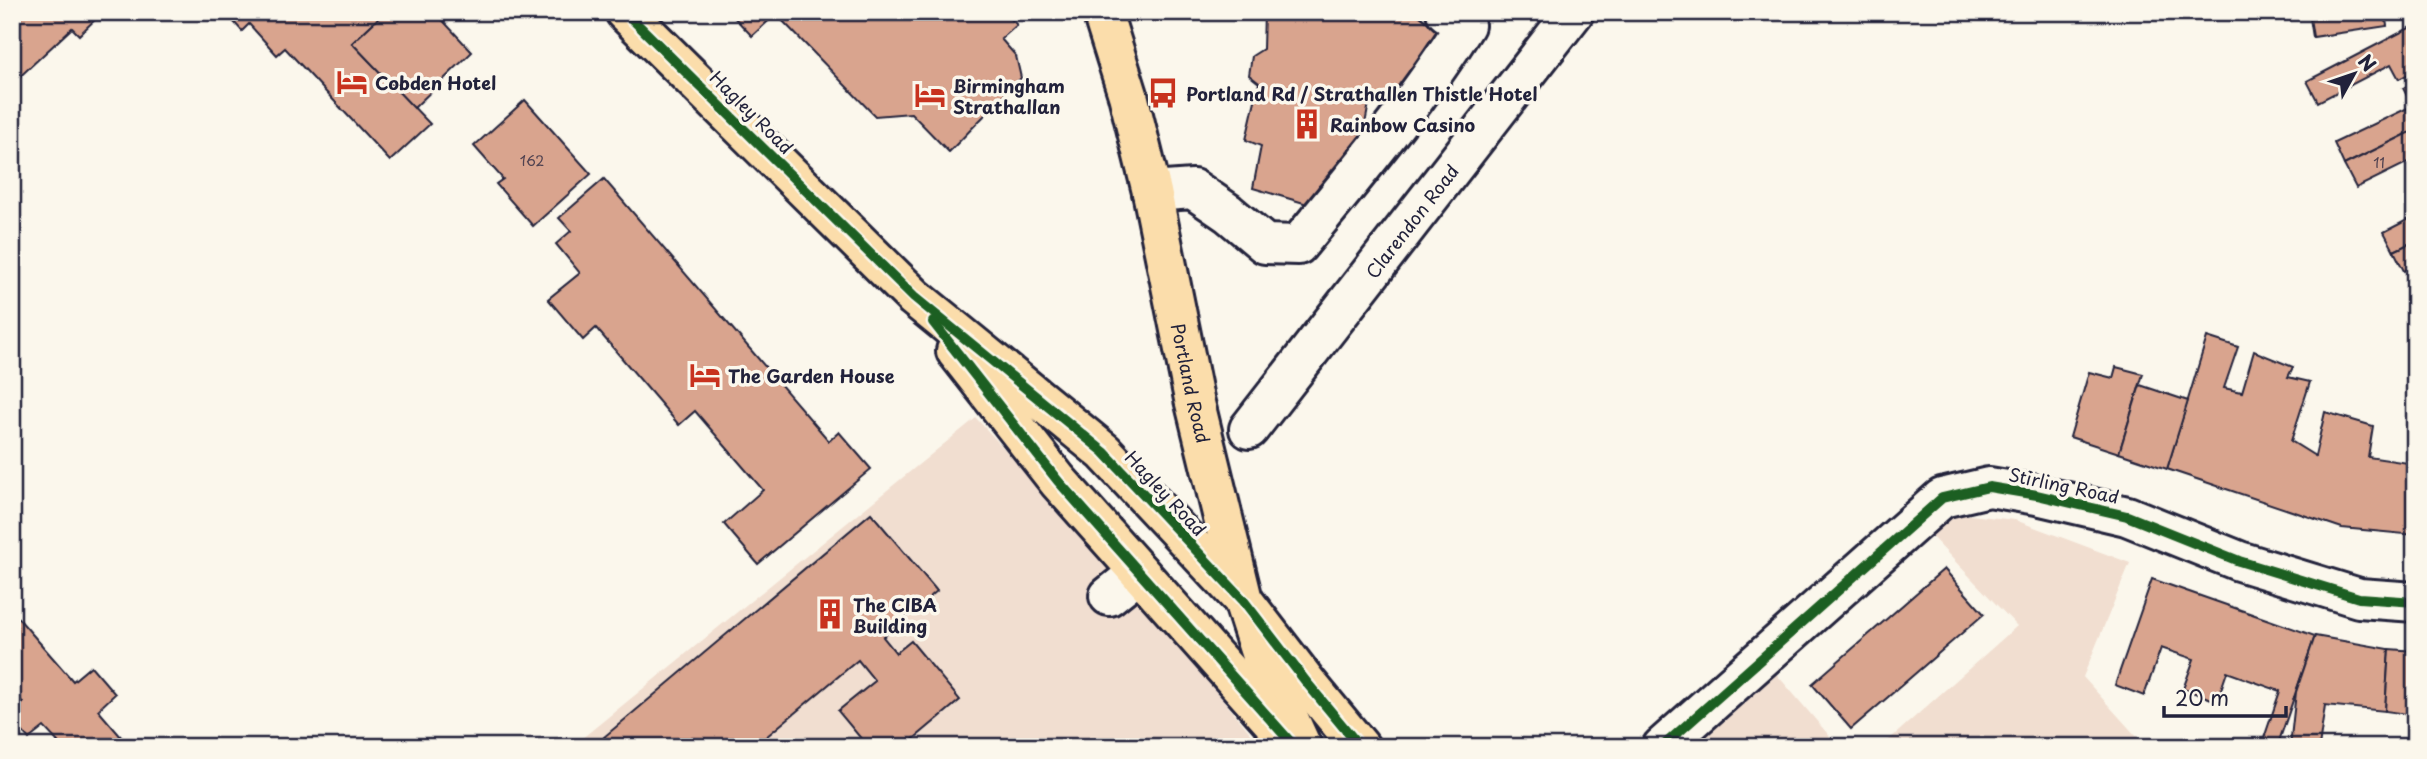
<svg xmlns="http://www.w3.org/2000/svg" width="2427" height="759" font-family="'Playpen Sans',sans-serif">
<rect width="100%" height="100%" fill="#fbf7ec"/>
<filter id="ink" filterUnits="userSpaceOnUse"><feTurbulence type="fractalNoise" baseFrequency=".0143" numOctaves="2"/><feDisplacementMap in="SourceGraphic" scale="14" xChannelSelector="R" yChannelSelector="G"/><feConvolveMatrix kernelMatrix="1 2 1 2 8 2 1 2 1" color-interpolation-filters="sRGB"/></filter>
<g filter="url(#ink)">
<g fill="#f1ded0">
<polygon points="976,418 1113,567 1262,747 577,747 575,744"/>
<polygon points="1953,513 2015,520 2130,563 2083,677 2146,747 1881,747 2017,626 1929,534"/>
<polygon points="1772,669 1839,747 1683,747"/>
</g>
<g fill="#d9a48e" stroke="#22223b" stroke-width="2">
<polygon points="17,12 103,12 79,35 72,28 12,84 12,17"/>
<polygon points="225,12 385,12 352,43 430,124 390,161 285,48 277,55 249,24 242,31"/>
<polygon points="385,12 435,12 472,52 414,108 352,43"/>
<polygon points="729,12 1004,12 1017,25 1001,39 1016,56 1021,78 949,152 911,113 875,116 776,14 752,36"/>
<polygon points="1264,12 1415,12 1447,38 1386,108 1369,103 1358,161 1332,189 1319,186 1314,206 1253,188 1261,146 1246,140 1259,83 1249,75 1252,56 1263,49"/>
<polygon points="2309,12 2385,12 2387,26 2313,37"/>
<polygon points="2415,25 2415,71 2399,79 2391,64 2318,102 2307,81"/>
<polygon points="2415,83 2415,130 2344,165 2334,143 2412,106 2403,88"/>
<polygon points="525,100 591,174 533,226 496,184 503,179 474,146"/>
<polygon points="2415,130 2415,159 2356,188 2344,165"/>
<polygon points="604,179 829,441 839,432 871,469 758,564 724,524 763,490 695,411 679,425 596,328 583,340 548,299 580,273 556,244 571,231 559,218"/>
<polygon points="2415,216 2415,241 2394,251 2384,232"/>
<polygon points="2415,241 2415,266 2404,271 2394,251"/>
<polygon points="2207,337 2238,347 2224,388 2242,392 2254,351 2293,367 2288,377 2310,382 2291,441 2315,456 2325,412 2373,426 2368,457 2415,464 2415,535 2342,528 2167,469"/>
<polygon points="2116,367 2143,374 2119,453 2070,437 2089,372 2113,378"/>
<polygon points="2140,385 2188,401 2167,469 2119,453"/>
<polygon points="871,513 937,591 883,637 896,653 911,641 960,700 904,747 868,747 838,711 875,681 858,660 754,747 613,747 604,737"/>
<polygon points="1944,569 1984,614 1851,729 1812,684"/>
<polygon points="2152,579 2315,636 2277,747 2261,747 2280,691 2227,672 2217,701 2183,689 2194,659 2161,648 2144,696 2115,685"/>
<polygon points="12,611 73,681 91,666 115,694 98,710 128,745 127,747 53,747 58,742 44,727 29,739 12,720 12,713 23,703 12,690"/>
<polygon points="2315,636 2389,649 2385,711 2325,705 2319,747 2290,747 2296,692"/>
<polygon points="2389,649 2415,651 2415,747 2404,747 2408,714 2385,711"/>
</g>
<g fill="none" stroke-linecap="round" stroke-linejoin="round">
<g stroke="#22223b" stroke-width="44">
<g id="minor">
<path d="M1152 192 1193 189 1228 213 1265 244 1298 245C1356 174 1416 104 1465 25L1446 12"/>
<path id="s1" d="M1249 429 1574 12"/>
<polyline points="1109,596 1139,572"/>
<polyline points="1662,747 1942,498 1989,487 2037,495 2127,516 2239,561 2359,598 2415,602"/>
</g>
</g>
<g stroke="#22223b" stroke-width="44">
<g id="major">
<path id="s2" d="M1102 12 1128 95 1152 192 1194 399 1243 600 1262 659 1302 747"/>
</g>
</g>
<g stroke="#22223b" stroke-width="44">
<g id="highway">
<polyline points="625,12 914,297 1104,452 1243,600 1307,683 1360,747"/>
<polyline points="956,351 1058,481 1295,747"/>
</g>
</g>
<use href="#minor" stroke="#fbf7ec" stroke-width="38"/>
<use href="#major" stroke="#fbddab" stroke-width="38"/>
<use href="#highway" stroke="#fbddab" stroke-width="38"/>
<g stroke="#fbf7ec" stroke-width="15">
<g id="cycleway">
<polyline points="625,12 914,297 1104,452 1243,600 1307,683 1360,747"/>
<polyline points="933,322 1058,481 1295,747"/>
<polyline points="1662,747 1942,498 1989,487 2037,495 2127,516 2239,561 2359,598 2415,602"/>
</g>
</g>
<use href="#cycleway" stroke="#1b5e20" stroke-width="10"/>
</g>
</g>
<defs>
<g id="hotel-bare" transform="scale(2.415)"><path d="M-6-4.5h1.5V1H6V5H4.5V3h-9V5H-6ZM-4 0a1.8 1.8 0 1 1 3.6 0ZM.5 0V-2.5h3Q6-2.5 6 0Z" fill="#c8321e" stroke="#fbf7ec" stroke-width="2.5" paint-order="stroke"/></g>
<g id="bus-bare" transform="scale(2.415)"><path d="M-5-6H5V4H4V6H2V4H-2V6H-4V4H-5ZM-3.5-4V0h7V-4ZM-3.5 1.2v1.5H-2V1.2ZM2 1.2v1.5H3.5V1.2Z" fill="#c8321e" stroke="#fbf7ec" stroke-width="2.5" paint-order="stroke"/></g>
<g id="building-bare" transform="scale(2.415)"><path d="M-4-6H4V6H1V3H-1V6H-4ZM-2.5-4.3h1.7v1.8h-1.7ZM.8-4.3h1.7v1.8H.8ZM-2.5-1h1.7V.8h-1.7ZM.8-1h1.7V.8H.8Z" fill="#c8321e" stroke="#fbf7ec" stroke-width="2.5" paint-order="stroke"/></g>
</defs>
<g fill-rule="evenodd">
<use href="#hotel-bare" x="352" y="82"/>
<use href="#bus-bare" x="1163" y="93"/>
<use href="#hotel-bare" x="930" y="95"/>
<use href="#building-bare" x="1307" y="124"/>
<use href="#hotel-bare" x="705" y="375"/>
<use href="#building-bare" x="830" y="614"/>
</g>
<g text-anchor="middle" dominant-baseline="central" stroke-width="7" stroke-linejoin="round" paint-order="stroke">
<g font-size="14" fill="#504250">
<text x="532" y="160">162</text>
<text x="2379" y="162">11</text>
</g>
<g font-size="18" font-weight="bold" fill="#22223b" stroke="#fbf7ec" text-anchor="start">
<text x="375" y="82">Cobden Hotel</text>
<text x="953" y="85">Birmingham<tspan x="953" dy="21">Strathallan</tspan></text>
<text x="1186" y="93">Portland Rd / Strathallen Thistle Hotel</text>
<text x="1330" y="124">Rainbow Casino</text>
<text x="728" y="375">The Garden House</text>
<text x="853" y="604">The CIBA<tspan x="853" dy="21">Building</tspan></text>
</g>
<g font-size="18" fill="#22223b" stroke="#fbf7ec">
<text transform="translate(752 112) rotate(45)">Hagley Road</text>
<text stroke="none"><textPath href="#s1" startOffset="264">Clarendon Road</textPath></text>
<text stroke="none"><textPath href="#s2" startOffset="382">Portland Road</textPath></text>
<text transform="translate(2064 485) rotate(12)">Stirling Road</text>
<text transform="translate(1166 493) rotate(47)">Hagley Road</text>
</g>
</g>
<rect width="2427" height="759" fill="none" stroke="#fbf7ec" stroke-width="42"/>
<rect x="21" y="21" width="2385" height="717" fill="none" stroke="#22223b" stroke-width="2.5" filter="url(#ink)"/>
<g transform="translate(2354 74) rotate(50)" stroke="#fbf7ec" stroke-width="5" paint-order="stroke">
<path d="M0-5L12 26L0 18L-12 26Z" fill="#22223b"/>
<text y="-10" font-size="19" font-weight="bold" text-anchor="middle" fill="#22223b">N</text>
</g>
<path d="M2164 706v10h122v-10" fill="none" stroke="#22223b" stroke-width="3.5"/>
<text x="2175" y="706" font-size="21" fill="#22223b" stroke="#fbf7ec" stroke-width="5" paint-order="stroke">20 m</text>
</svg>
